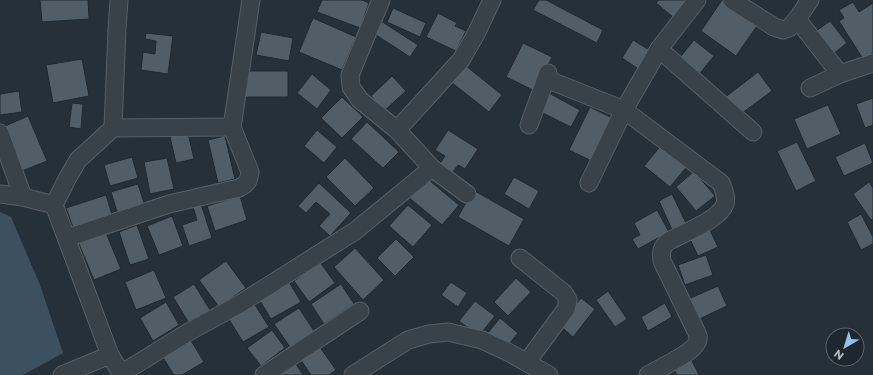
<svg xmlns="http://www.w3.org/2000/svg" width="873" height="375" font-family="Montserrat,sans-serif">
<rect width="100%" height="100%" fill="#263039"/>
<polygon fill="#3d5060" points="0,212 11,217 40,285 63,353 23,375 0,375"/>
<g fill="#515d67" stroke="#202930">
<polygon points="40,0 88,0 89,19 42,22"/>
<polygon points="322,0 362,0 369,3 360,28 317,12"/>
<polygon points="539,0 546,0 603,30 597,43 533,10"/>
<polygon points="659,0 687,0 673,17 656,3"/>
<polygon points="722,0 726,0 759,23 736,56 701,31"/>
<polygon points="853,2 859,12 873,3 873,53 863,59 839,21 844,18 839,10"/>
<polygon points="393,8 426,23 420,37 387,22"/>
<polygon points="438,13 457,23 455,26 466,31 456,51 426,37"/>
<polygon points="313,18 356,37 342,70 299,52"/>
<polygon points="381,21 418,45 410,57 373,33"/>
<polygon points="830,21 847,43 833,54 816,31"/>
<polygon points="261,32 293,38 289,61 256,55"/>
<polygon points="146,33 173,36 168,74 141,70 143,52 155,54 156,41 145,39"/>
<polygon points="633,40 651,51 640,70 622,58"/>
<polygon points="694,40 714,56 697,77 677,61"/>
<polygon points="523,43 552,57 535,91 506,77"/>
<polygon points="82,59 89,96 53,103 46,65"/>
<polygon points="465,65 502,95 489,112 451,82"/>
<rect x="243" y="71" width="45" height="26"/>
<polygon points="758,72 772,91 738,116 724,98"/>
<polygon points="312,74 331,90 317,109 297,93"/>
<polygon points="392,76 406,91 384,111 371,96"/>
<polygon points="19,91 22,112 0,115 0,94"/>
<polygon points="547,92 580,110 571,127 537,110"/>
<polygon points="342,97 363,117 342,138 321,118"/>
<polygon points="873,98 873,125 865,128 856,104"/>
<polygon points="72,103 83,104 81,129 69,127"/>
<polygon points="828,105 841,134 807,149 794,119"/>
<polygon points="590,107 614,119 594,162 569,150"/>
<polygon points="28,116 47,161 22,171 3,127"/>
<polygon points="367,122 399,152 383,168 351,139"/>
<polygon points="317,130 337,147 324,163 304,146"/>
<polygon points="448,130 478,149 465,169 458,165 452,173 439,165 445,156 435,150"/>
<polygon points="188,133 194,159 176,163 170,137"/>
<polygon points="225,136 235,179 218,183 208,140"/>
<polygon points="797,142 816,181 796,191 777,151"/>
<polygon points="663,143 689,164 670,187 644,166"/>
<polygon points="865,143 873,163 844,176 835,157"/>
<polygon points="132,157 138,178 110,186 104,165"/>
<polygon points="167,158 174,189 150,194 144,162"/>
<polygon points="345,158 374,188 355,206 326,177"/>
<polygon points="418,171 459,205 442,225 401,191"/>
<polygon points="694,171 715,196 696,211 676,187"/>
<polygon points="514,177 539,191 529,209 504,194"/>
<polygon points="869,182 873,188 873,219 871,220 853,194"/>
<polygon points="319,183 351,213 330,236 319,226 330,214 316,202 306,213 298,206"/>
<polygon points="138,184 145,206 118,215 111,192"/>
<polygon points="473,190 524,219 509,246 458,217"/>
<polygon points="672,194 687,225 673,232 659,201"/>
<polygon points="106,195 113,218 74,230 66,208"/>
<polygon points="240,196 247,220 215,231 207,206"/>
<polygon points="201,204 212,238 189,246 182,225 197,220 193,207"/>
<polygon points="408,205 432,225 413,247 389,226"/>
<polygon points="657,210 669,232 638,249 632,239 640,235 634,223"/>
<polygon points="861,214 873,237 873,244 861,250 847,222"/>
<polygon points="172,216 183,246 159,255 147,226"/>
<polygon points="707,224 718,247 698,256 687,233"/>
<polygon points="137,225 149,259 130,265 119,232"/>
<polygon points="104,228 121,269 94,280 77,239"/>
<polygon points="396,239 414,257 395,276 377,258"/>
<polygon points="355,248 384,280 363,300 334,267"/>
<polygon points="706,255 713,275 685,285 678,265"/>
<polygon points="226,261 246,288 219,307 199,280"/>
<polygon points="320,262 335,283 309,302 294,281"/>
<polygon points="154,270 166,298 136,310 125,282"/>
<polygon points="516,278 531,292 508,316 494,302"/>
<polygon points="289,282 301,302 271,319 259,299"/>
<polygon points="451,282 467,293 458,307 441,295"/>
<polygon points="194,284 210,310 189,323 173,297"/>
<polygon points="341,284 354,304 324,324 311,304"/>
<polygon points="718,286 727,306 695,321 686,300"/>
<polygon points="608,291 627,319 615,327 596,300"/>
<polygon points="250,297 269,327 243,342 225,313"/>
<polygon points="581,298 595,309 573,337 559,325"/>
<polygon points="475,301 495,316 479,336 459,321"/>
<polygon points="166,302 179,325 153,341 140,318"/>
<polygon points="665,303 672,317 648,331 641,317"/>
<polygon points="299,308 314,331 290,347 274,324"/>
<polygon points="500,318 518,333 505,349 487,334"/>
<polygon points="272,330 285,348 261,366 247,348"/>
<polygon points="190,339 204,362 182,375 174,375 162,356"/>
<polygon points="317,343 336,370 329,375 311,375 298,356"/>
<polygon points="690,357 699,375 677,375 672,366"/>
<polygon points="296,364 303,375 280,375"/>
</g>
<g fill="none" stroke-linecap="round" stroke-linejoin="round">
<g stroke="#576067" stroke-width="19">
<g id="minor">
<polyline points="381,0 350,75 351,87 360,100 397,130 432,168 467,194"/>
<polyline points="732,0 774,27 783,30 789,28 797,19 810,0"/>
<polyline points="797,19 840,74"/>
<polyline points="659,49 753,132"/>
<path d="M546 79 624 110 721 183C724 190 727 197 725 204 720 220 683 233 669 241 661 247 661 252 662 261L697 333C698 335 699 337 698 339 697 352 659 368 648 375"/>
<polyline points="810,88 840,74 873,63"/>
<polyline points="529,125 548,73"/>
<polyline points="113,128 117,29 119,0"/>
<polyline points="397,130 461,60 476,34 492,0"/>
<polyline points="0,133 23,197"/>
<polyline points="589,183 624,110 659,49 697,0"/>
<polyline points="0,194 23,197 54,205"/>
<path d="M67 238 169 204 239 188C247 184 249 181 250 172L232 127 251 0"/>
<polyline points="520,258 564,293 568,300 566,309 527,362"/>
<polyline points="122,373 192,330 238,305 355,231 432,168"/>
<polyline points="62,375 110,355"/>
<polyline points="122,375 110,355 54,205 67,179 78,160 113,128 232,127"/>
<polyline points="264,375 360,311"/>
<polyline points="353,375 408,340 429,334 448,332 482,340 506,351 549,375"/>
</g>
</g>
<use href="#minor" stroke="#394249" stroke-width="17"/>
</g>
<g transform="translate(845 347) rotate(218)"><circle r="19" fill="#1e272e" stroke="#5a636a"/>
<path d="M0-3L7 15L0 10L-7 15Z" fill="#94c0ea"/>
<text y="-6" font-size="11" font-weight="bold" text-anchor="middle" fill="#b4bdc5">N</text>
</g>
</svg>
